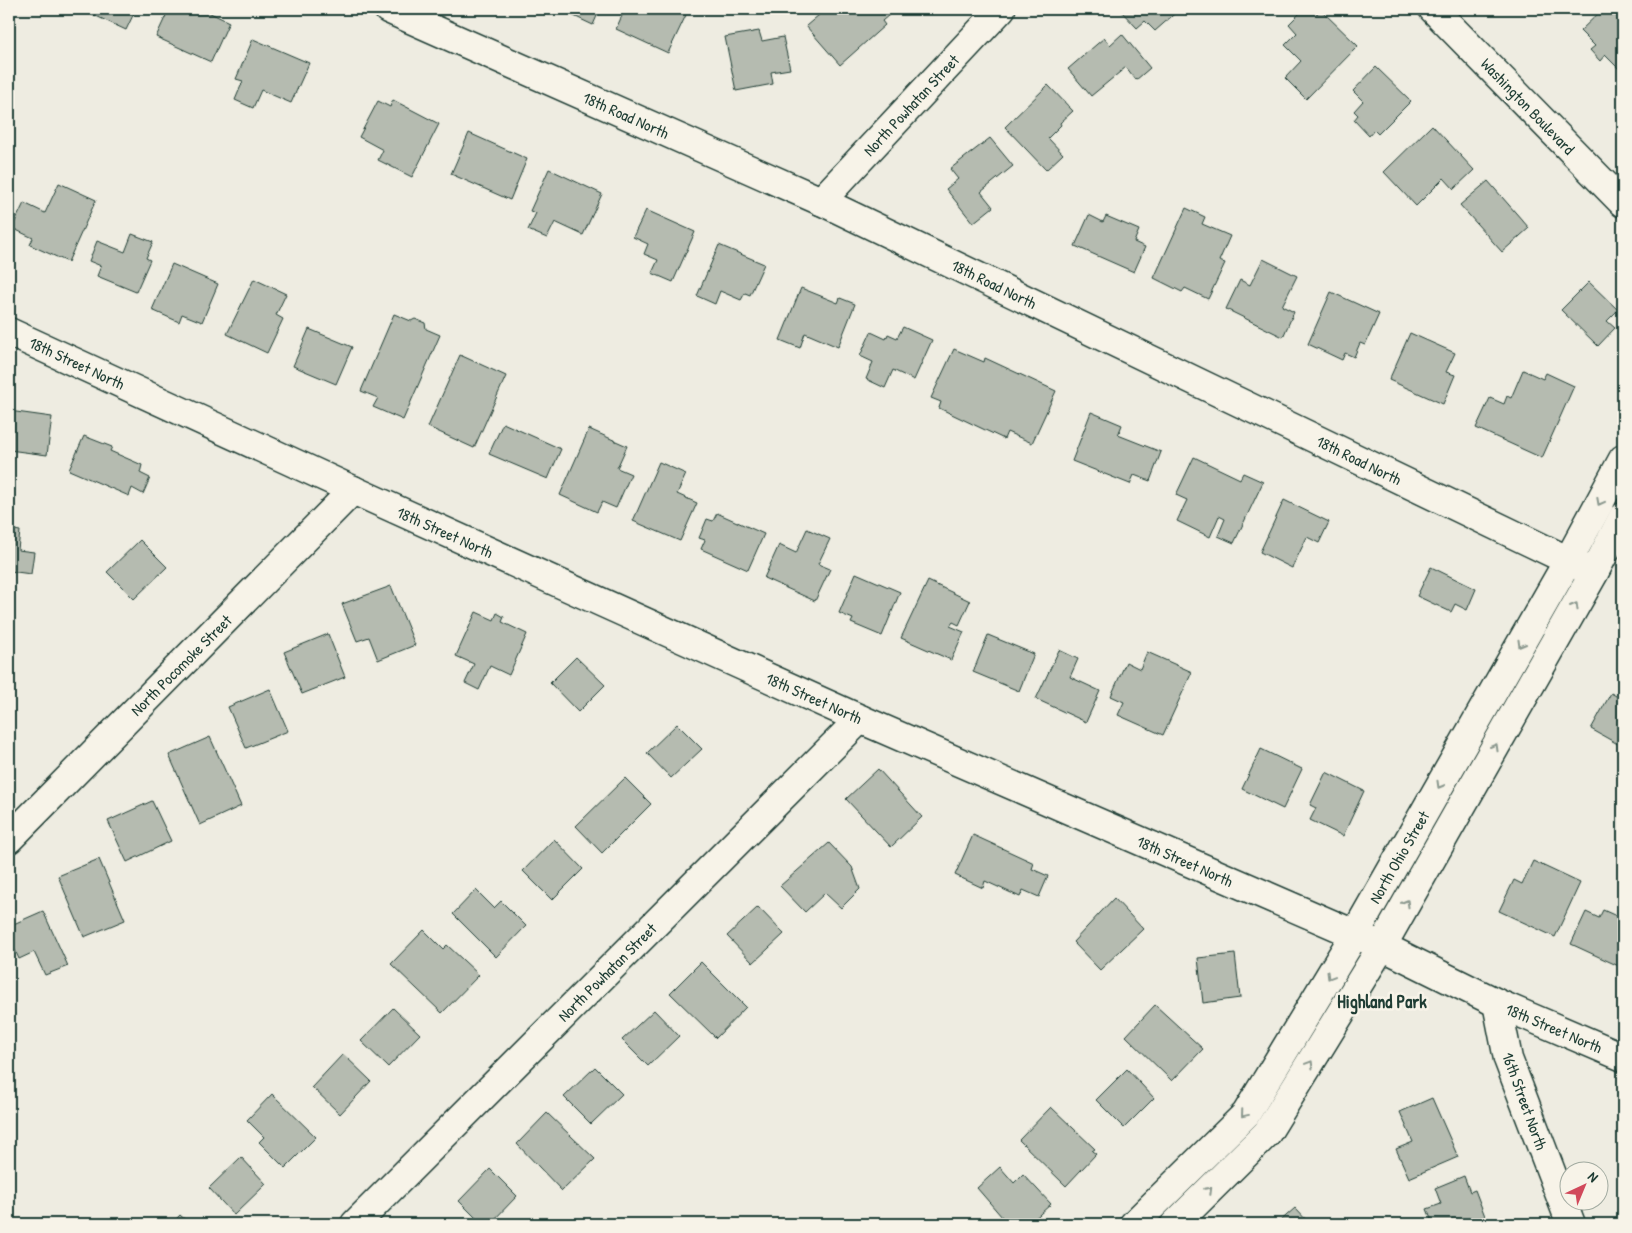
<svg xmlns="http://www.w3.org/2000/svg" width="1632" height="1233" font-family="'Patrick Hand',sans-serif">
<rect width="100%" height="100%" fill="#eeece1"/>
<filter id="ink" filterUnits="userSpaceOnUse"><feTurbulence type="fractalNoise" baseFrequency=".02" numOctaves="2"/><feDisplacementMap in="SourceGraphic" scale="10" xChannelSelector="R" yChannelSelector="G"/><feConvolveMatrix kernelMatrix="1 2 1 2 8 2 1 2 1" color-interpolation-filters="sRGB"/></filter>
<g filter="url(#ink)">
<g fill="#b5bbb0" stroke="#1f3d34">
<polygon points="81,9 136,9 126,30"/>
<polygon points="169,9 202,9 229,22 211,62 156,37"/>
<polygon points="559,9 600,9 593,25"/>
<polygon points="625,9 677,9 676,10 686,15 668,53 616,29"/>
<polygon points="826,9 896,9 882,21 885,25 840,65 806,26"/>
<polygon points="1122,9 1180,9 1155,31 1145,21 1137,28 1120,10"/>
<polygon points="1304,9 1312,9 1317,14 1321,10 1358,46 1306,99 1285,78 1301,61 1285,45 1297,33 1289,24"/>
<polygon points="1603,9 1609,9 1618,17 1623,11 1623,73 1605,55 1600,61 1590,50 1595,46 1580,31"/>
<polygon points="759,31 762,41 783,37 790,69 771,72 773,84 736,91 725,37"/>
<polygon points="1122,34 1150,68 1136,80 1126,67 1091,96 1068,69 1104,38 1110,45"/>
<polygon points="253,39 309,63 291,103 261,90 253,108 235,100 243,81 236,79"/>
<polygon points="1376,67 1411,101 1378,134 1374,130 1369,136 1354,120 1358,115 1354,111 1363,101 1353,91"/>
<polygon points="1048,85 1073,111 1060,123 1061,125 1048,138 1063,154 1046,170 1005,127"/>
<polygon points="393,100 439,124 412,177 378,160 383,150 359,137 378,101 390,107"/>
<polygon points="1432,125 1474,170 1454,189 1444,178 1416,206 1384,172"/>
<polygon points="469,133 527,159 510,200 451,174"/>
<polygon points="990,138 1013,166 981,192 993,207 973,223 946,189 958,179 950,169"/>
<polygon points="549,169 602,194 583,235 555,222 547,238 528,230 536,213 530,211"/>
<polygon points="1488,181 1529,228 1502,252 1460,205"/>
<polygon points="59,183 96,200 68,262 30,245 33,238 12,228 24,203 45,213"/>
<polygon points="1186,208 1205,217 1202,224 1230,236 1219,261 1225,263 1208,299 1185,288 1182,292 1154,278"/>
<polygon points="646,210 695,232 673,282 652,273 658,260 644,254 648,244 633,237"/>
<polygon points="1089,215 1103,222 1106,216 1139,230 1134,242 1145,247 1134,272 1075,246"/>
<polygon points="132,234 153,242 146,258 150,260 136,292 97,276 101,266 89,261 97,241 125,252"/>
<polygon points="719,245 764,264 750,295 745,293 741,300 720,291 715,304 697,296"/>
<polygon points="1263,259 1297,276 1282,306 1294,312 1283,337 1226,309 1240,280 1250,285"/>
<polygon points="172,264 218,284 202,322 182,314 179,322 152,310"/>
<polygon points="254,279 286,294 276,315 283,319 267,353 227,334"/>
<polygon points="1589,282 1618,310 1607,321 1615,328 1598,346 1561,310"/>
<polygon points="801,288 838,303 840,298 855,304 838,347 805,333 800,348 780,340"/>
<polygon points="1331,292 1379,314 1365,345 1360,343 1354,357 1345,353 1342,360 1308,344"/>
<polygon points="394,314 411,321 415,319 425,323 426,329 440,335 403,420 373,407 378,398 361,391"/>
<polygon points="903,327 932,340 914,380 893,370 885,388 866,379 873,362 860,356 871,332 886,339 888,334 897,338"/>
<polygon points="309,329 352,347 336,384 293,366"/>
<polygon points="1410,333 1455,353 1446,372 1455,375 1443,404 1389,380"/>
<polygon points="954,349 984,362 985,358 1056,391 1032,443 1007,432 1004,439 939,408 941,402 931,398"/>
<polygon points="460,355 506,376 474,448 428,427"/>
<polygon points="1523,370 1543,379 1546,373 1574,386 1542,458 1476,428 1490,398 1504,404 1507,396 1511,398"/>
<polygon points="9,411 52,417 47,455 9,450"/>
<polygon points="1091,412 1122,425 1118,435 1161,452 1150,481 1134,475 1130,484 1072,461"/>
<polygon points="503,423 561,449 548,479 489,454"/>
<polygon points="589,429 627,446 617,468 631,474 616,508 602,502 597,512 560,495"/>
<polygon points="84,436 112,447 110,451 142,465 140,473 150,478 143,494 132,488 129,496 69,470"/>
<polygon points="1194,457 1240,479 1243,473 1263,482 1234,543 1218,536 1225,519 1219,516 1210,537 1177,521 1187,500 1176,495"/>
<polygon points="659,462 686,474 677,494 697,503 680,541 633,521"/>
<polygon points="1284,500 1329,522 1319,543 1307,537 1292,568 1260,552"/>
<polygon points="717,513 764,534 748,570 701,549 705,540 699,538 707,519 713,521"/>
<polygon points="9,529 20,531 18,550 34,552 31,574 9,571"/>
<polygon points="807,529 830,539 818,564 830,569 815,601 764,578 779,545 796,553"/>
<polygon points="140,540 167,567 134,599 107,572"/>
<polygon points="1431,567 1476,589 1467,610 1455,604 1451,612 1417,596"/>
<polygon points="856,573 900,592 882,636 851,623 853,619 839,613"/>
<polygon points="928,581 970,601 959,625 953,622 950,626 964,632 951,660 901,638"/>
<polygon points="391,586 415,645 378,660 369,637 357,641 342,604"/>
<polygon points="476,612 494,620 497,613 504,617 502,622 527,634 509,675 490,666 479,690 465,683 474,664 456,656"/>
<polygon points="328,634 345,677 302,694 284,652"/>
<polygon points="988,635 1034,654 1019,691 973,672"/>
<polygon points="1059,650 1078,659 1070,677 1100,691 1086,722 1036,699"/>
<polygon points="1147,652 1192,672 1163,735 1118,715 1124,702 1111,696 1126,662 1140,669"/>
<polygon points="576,657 605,685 578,712 550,683"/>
<polygon points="270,689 288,731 246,748 228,707"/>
<polygon points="1611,693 1623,700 1623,747 1591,729"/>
<polygon points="677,724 702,749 671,778 647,753"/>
<polygon points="210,737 241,806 200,825 169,755"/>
<polygon points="1261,749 1302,769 1283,809 1242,789"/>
<polygon points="878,769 922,817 891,847 846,799"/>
<polygon points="1326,772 1364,791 1343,836 1310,820 1316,808 1310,805"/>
<polygon points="625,778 651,804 602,853 576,826"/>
<polygon points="152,801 171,841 127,862 108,821"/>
<polygon points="973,835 1034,863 1032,869 1048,876 1039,897 1023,890 1020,897 985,881 983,888 955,875"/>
<polygon points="554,839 583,869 552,900 523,871"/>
<polygon points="829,843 852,867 860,889 841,908 825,893 805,912 780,886"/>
<polygon points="99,859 125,920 84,937 58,876"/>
<polygon points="1533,861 1580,883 1555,937 1499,911 1514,880 1522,884"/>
<polygon points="476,890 494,908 501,901 526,926 496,957 453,914"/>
<polygon points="1114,898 1143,929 1100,970 1073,942"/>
<polygon points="758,907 784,934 753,963 727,936"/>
<polygon points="1603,910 1623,919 1623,968 1571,944 1586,912 1599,918"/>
<polygon points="43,911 68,966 45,975 34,952 19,959 9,937 9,926"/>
<polygon points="424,930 443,949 447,945 479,975 442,1013 391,964"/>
<polygon points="1235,954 1240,998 1203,1003 1198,958"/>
<polygon points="701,962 746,1007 716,1038 670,993"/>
<polygon points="1155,1005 1203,1049 1172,1081 1126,1036"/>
<polygon points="393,1008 420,1034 388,1067 361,1041"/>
<polygon points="654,1010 679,1036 648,1066 622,1040"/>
<polygon points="343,1054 371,1081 340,1114 312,1087"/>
<polygon points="595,1067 622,1094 591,1124 564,1097"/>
<polygon points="1127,1069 1154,1098 1124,1128 1096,1100"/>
<polygon points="272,1094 316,1137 285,1168 259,1142 264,1137 247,1120"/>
<polygon points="1432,1098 1458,1157 1409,1178 1396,1149 1413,1142 1400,1112"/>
<polygon points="1051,1107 1095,1149 1092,1151 1096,1154 1066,1186 1019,1140"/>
<polygon points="547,1113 595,1159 562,1191 517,1144"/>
<polygon points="241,1157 266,1184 234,1215 209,1188"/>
<polygon points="1000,1167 1014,1183 1023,1174 1051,1204 1029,1224 1000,1224 998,1221 1002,1217 977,1188"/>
<polygon points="490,1169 517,1196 490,1224 482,1224 459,1201"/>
<polygon points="1464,1176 1470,1192 1475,1190 1488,1224 1433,1224 1427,1209 1441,1204 1435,1188"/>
<polygon points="1295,1208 1310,1224 1277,1224"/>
<polygon points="180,1215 190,1224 171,1224"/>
</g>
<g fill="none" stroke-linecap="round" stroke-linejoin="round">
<g stroke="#1f3d34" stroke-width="31">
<g id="minor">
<polyline points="388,9 821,201 1590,571"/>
<polyline points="821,201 1001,9"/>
<polyline points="9,332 353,490 860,719 1382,946 1497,1003 1623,1057"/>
<polyline points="9,839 353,490"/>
<polyline points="1497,1003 1508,1059 1571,1224"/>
<polyline points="355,1224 860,719"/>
</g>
</g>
<g stroke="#1f3d34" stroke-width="31">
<g id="tertiary">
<polyline points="1134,1224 1246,1114 1355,934 1568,561 1623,459"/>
<polyline points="1175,1224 1267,1133 1382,946 1594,573 1623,517"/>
</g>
</g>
<g stroke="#1f3d34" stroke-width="31">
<polyline id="secondary" points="1433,9 1623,203"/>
</g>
<use href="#minor" stroke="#f7f3e8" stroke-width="28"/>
<use href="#tertiary" stroke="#f7f3e8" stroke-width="28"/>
<use href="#secondary" stroke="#f7f3e8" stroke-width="28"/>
</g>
<defs><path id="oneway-chevron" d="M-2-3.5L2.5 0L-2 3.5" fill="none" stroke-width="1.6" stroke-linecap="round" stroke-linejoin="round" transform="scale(1.25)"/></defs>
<g stroke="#8b988e">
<use href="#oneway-chevron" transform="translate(1600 502) rotate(118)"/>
<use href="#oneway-chevron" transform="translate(1575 606) rotate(-60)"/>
<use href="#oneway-chevron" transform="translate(1521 644) rotate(120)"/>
<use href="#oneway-chevron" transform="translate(1495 747) rotate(-60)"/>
<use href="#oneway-chevron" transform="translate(1440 785) rotate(120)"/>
<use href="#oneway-chevron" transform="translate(1406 903) rotate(-60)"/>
<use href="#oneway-chevron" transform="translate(1330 976) rotate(121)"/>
<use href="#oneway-chevron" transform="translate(1310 1064) rotate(-59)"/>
<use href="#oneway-chevron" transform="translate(1244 1114) rotate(130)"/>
<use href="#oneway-chevron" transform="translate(1209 1190) rotate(-45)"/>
</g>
</g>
<g text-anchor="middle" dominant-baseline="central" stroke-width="5" stroke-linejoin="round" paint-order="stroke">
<g font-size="16" fill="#1f3d34" stroke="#f7f3e8">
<text transform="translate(911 105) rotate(-47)">North Powhatan Street</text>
<text transform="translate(1528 106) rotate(46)">Washington Boulevard</text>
<text transform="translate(626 115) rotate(24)">18th Road North</text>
<text transform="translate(994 284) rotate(26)">18th Road North</text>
<text transform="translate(77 363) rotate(25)">18th Street North</text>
<text transform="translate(1359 460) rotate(26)">18th Road North</text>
<text transform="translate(445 532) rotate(24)">18th Street North</text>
<text transform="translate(181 665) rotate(-45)">North Pocomoke Street</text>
<text transform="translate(814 698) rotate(24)">18th Street North</text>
<text transform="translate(1399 857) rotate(-60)">North Ohio Street</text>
<text transform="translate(1185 861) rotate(24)">18th Street North</text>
<text transform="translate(607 972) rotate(-45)">North Powhatan Street</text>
<text transform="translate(1554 1028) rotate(23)">18th Street North</text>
<text transform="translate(1525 1101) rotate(70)">16th Street North</text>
</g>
<g font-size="18" font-weight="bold" fill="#1f3d34" stroke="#f7f3e8">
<text x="1382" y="1001">Highland Park</text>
</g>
</g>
<rect width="1632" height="1233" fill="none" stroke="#f7f3e8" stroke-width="30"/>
<rect x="15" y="15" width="1602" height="1203" fill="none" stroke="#1f3d34" stroke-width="2" filter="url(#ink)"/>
<g transform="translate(1584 1186) rotate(44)"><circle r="24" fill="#f7f3e8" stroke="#a1aaa0"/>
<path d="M0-4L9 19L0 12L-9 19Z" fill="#d1495b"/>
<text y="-8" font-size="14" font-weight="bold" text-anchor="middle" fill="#1f3d34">N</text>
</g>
</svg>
